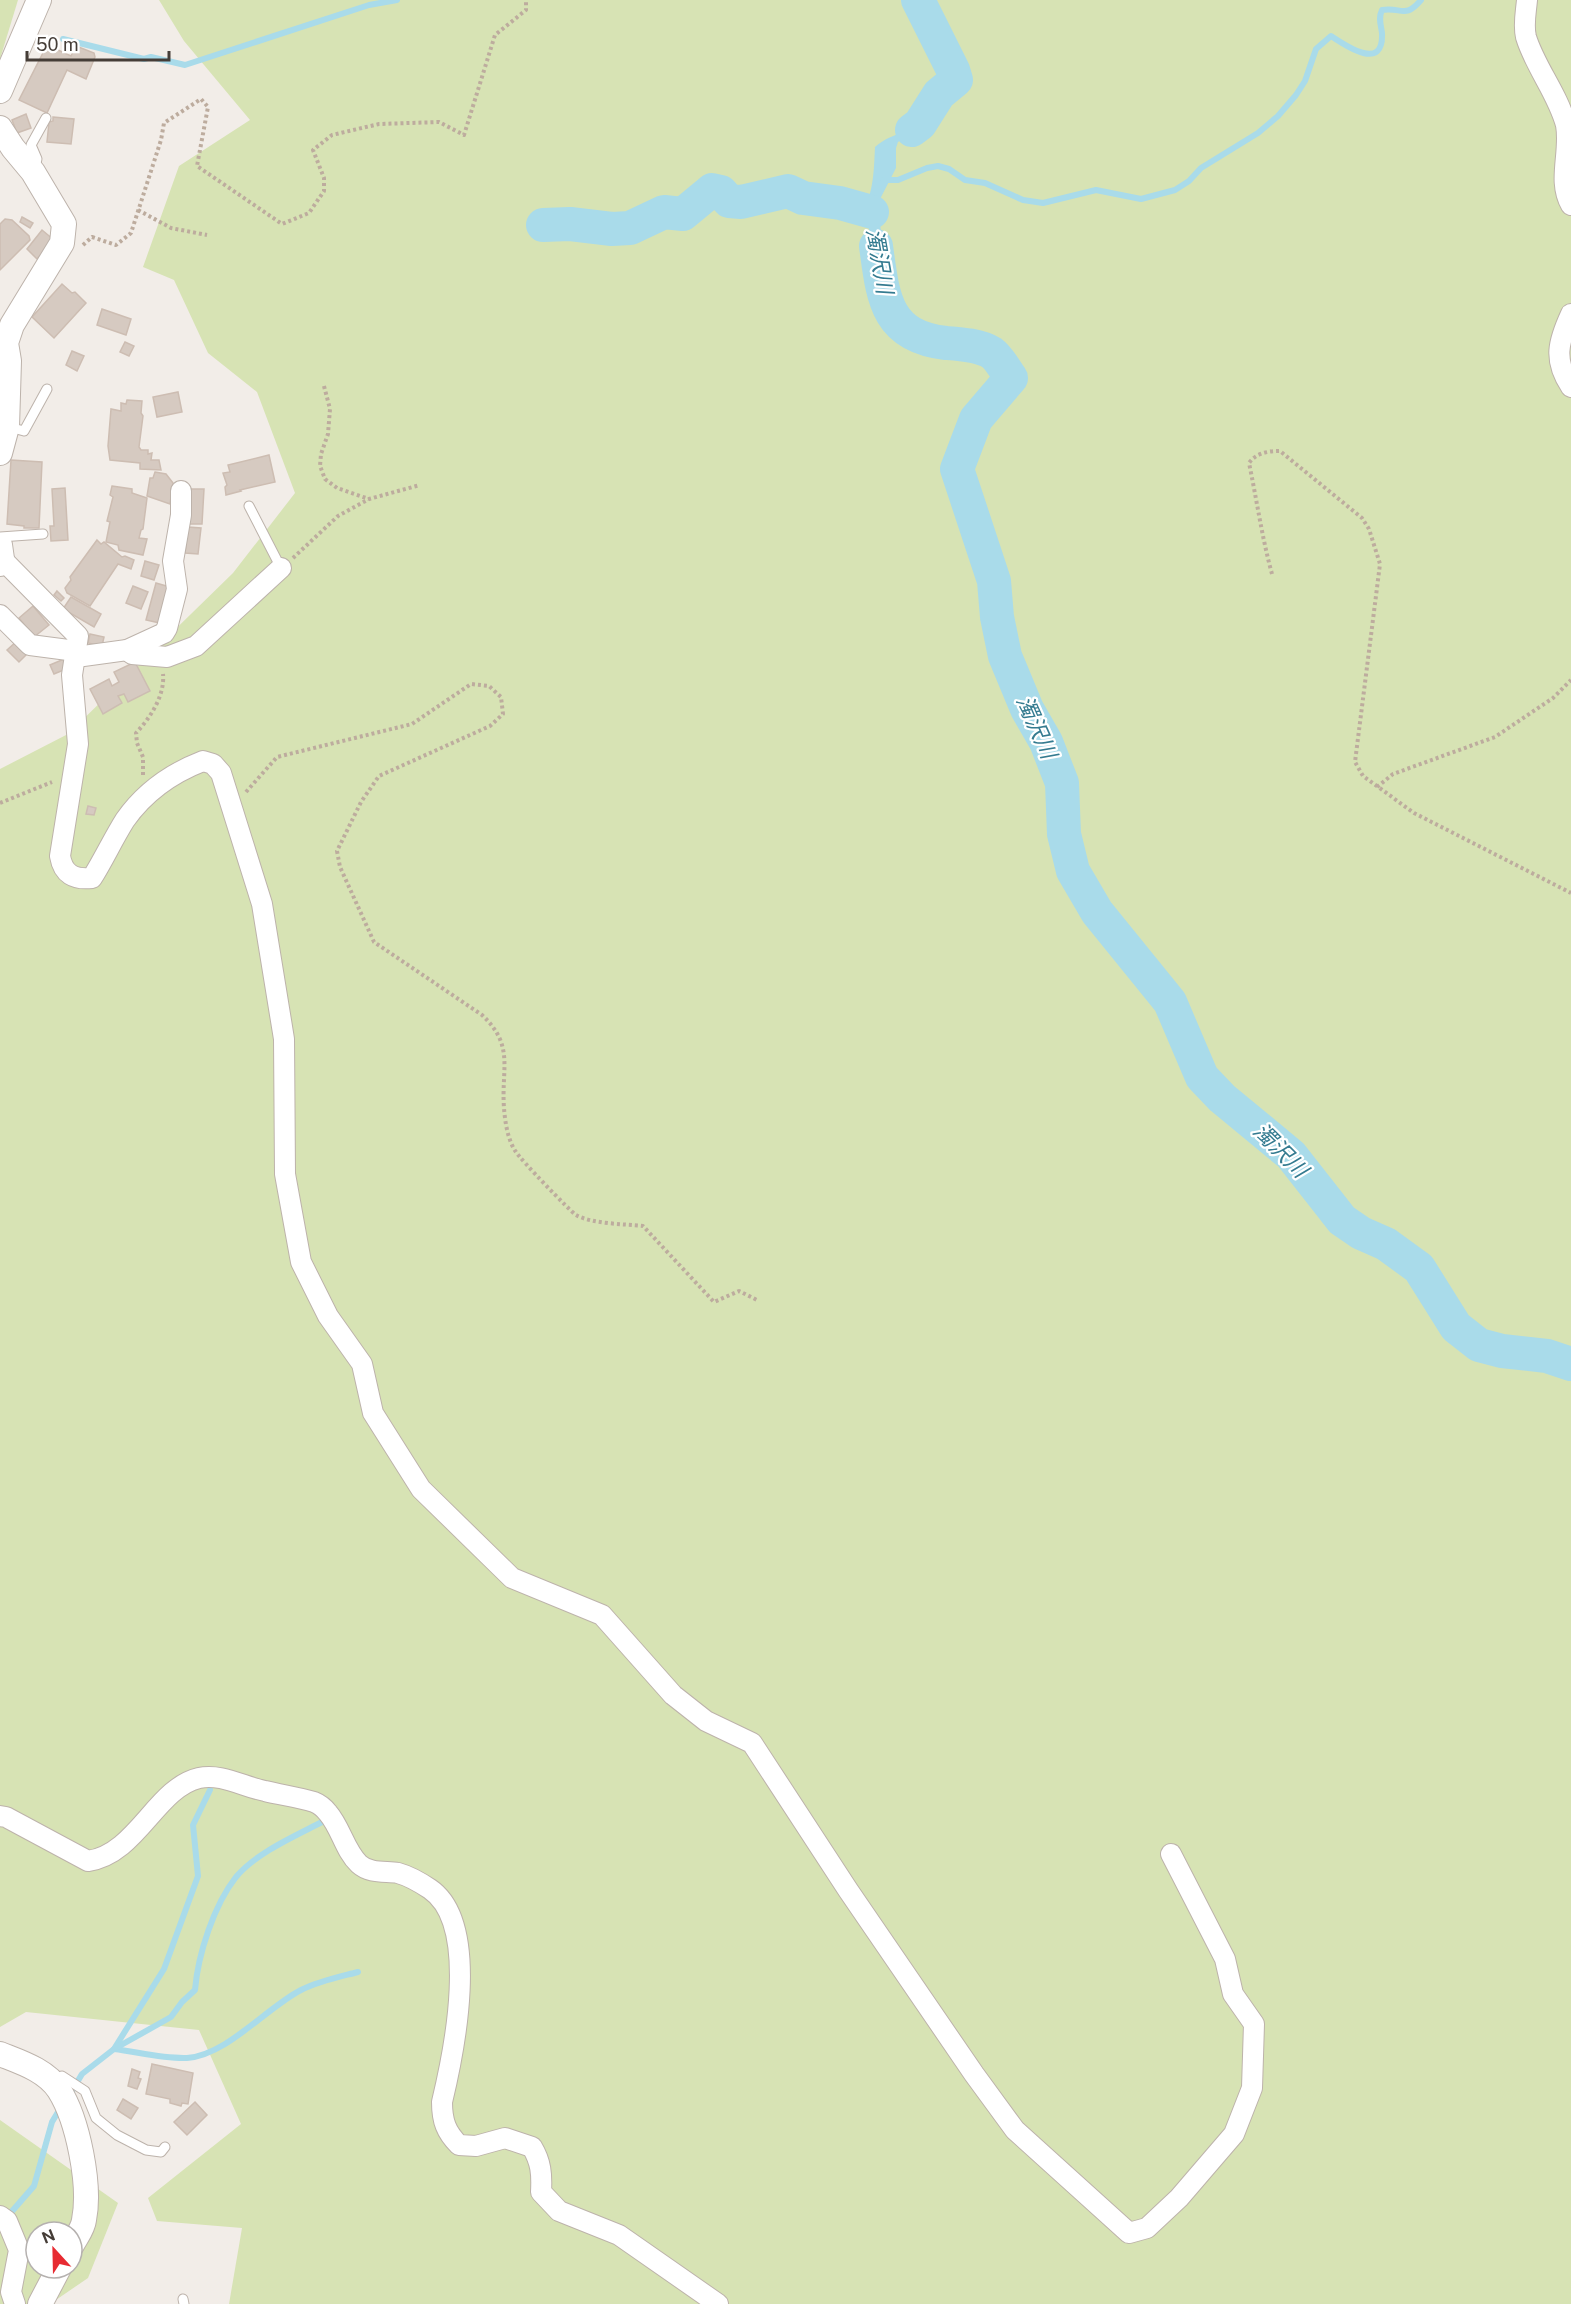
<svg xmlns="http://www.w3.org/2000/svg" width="1571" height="2304" font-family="'Public Sans','Noto Sans JP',sans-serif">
<rect width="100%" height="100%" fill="#f2ede8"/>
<g fill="#d7e3b4" fill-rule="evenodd">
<polygon points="0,0 18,0 0,59"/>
<polygon points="159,0 1571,0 1571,2304 229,2304 242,2228 157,2221 148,2198 241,2124 199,2030 26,2012 0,2027 0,769 68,734 233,573 295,493 257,392 208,353 174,280 143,267 179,166 250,120 184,41"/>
<path d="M0 2120 118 2203 88 2278 50 2304H0ZM36 2232H72V2268H36Z"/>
</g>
<g fill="#a9dbea">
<polygon points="903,0 924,0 924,7 946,49 952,64 946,65 934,38 912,4"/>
<path d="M939 90 942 96 939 97 920 128 898 142 896 148V168L878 203 887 292 880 293 867 218 862 211C874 195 874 167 875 147 885 138 894 136 905 131 920 123 929 105 939 90Z"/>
</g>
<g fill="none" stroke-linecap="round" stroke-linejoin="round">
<g stroke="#a9dbea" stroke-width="6">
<polyline points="63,39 144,59 151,57 185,65 369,5 397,0"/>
<path d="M883 180H898L927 168 938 166 949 169 965 180 985 183 1023 200 1043 203 1096 190 1141 199 1175 190 1189 181 1201 168 1258 133 1278 116 1296 95 1305 81 1316 49 1331 36C1346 46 1384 72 1382 33 1381 25 1378 18 1382 10 1402 7 1405 19 1421 0"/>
<path d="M210 1790 193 1825 198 1876 164 1969 114 2049C138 2052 163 2059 187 2058 227 2055 266 2008 301 1990 319 1981 339 1977 358 1972"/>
<path d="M69 2096 82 2074 114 2049 171 2017 182 2002 195 1990C198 1954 214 1905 236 1877 256 1853 295 1836 322 1822"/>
<polyline points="7,2217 34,2186 52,2122 61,2107"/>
</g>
<g stroke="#a9dbea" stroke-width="34">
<polyline points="912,130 920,124 939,94 956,80 953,70 918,0"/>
<polyline points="543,225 570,224 612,229 630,228 664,212 683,214 712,190 721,192 729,201 741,202 788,191 803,198 840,203 872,212"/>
<path d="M876 246C883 297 885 336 946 343 960 344 979 345 992 353 999 358 1006 371 1011 378L976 419 957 469 994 581 997 617 1005 656 1027 709 1046 742 1062 783 1064 834 1073 871 1097 912 1170 1002 1202 1077 1222 1098 1291 1155 1342 1220 1361 1233 1386 1244 1419 1268 1456 1327 1479 1345 1502 1351 1547 1356 1571 1364"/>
</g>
</g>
<g fill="#d6cac1" stroke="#cdbdb2" stroke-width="1.5">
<polygon points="47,45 71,56 76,46 94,53 95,57 86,79 67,70 47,113 19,100"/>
<polygon points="26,114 31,128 17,133 12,120"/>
<polygon points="53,117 74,119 71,144 47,142 49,122 53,121"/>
<polygon points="22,217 33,223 30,228 20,222"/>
<polygon points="5,219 12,220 29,236 30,240 0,270 0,224"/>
<polygon points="42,230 54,240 37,259 27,249"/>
<polygon points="62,284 72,293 75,292 86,303 54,338 32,317"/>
<polygon points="102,309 131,319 126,335 97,325"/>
<polygon points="125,342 134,346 129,356 120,352"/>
<polygon points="72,351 84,356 77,371 66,365"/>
<polygon points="178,392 182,412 157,417 153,397"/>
<polygon points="127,400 142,401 141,413 143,416 139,447 141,450 148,450 148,454 152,453 151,460 159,460 161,470 140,469 140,463 110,460 108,446 111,409 121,411 121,403 126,404"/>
<polygon points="269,455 275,482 240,490 241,491 226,495 225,487 227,485 223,473 230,472 228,465"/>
<polygon points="11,460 42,462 39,528 24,528 24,526 7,524"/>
<polygon points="155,472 166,474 173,483 170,504 147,496 150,478 153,478"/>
<polygon points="112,486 132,489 132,493 147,498 143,529 141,530 139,538 147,539 143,555 119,550 118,545 106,542 110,522 107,521 113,497 110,495"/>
<polygon points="65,488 68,540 51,541 50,526 54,526 52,489"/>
<polygon points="189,489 204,489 202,524 188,524"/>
<polygon points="188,527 201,528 198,554 185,553"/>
<polygon points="97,540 101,544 104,542 122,557 125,556 134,560 131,569 118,564 90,606 67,593 65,588 71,580 70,577"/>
<polygon points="145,561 159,565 154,580 141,576"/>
<polygon points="156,583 170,587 160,623 146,620"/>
<polygon points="133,586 148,592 141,609 126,603"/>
<polygon points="57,591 64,598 61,601 54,595"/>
<polygon points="71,597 101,614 94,627 63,609"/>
<polygon points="33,606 49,625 34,637 19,618"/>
<polygon points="90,634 104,637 102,646 88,643"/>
<polygon points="18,640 29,652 19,662 7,650"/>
<polygon points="64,659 66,669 54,674 50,665"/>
<polygon points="135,662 150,691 128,702 124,694 118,696 122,703 103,714 90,689 109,679 112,686 119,682 114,672"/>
<polygon points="88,806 96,808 94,815 86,814"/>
<polygon points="152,2064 193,2073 188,2104 182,2103 181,2106 170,2103 170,2099 146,2094"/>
<polygon points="132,2069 140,2072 138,2078 141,2079 137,2089 128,2086"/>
<polygon points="123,2099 138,2108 131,2119 117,2110"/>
<polygon points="195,2102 207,2115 187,2135 174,2122"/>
</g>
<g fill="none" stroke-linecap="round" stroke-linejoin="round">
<g stroke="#bdb3ab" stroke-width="11">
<g id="service">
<polyline points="35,167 37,159 31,145 46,118"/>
<polyline points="9,427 24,431 47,389"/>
<polyline points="249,506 281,568"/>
<polyline points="0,537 43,534"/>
<polyline points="54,2079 62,2076 85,2091 96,2118 117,2135 146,2150 161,2152 165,2147"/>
<polyline points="183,2299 184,2304"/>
</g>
</g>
<g stroke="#bdb3ab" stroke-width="22">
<g id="minor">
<path d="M1527 0C1526 12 1523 25 1526 37 1535 67 1558 94 1566 125 1571 152 1557 181 1571 205"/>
<path d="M1571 314C1558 342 1553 360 1571 387"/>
<path d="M2 559 78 636 72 675 78 744 60 856C63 874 74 880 92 878 104 859 113 839 125 820 144 793 172 773 203 761L213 764 221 773 262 904 284 1039 285 1174 301 1262 328 1316 362 1364 373 1413 421 1489 512 1578 602 1615 673 1695 706 1721 752 1743 848 1890 974 2074 1015 2130 1129 2233 1147 2228 1179 2198 1234 2134 1252 2088 1254 2024 1233 1994 1225 1959 1171 1854"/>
<polyline points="0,615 30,645 76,651"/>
<polyline points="127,650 132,654 167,657 196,646 281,568"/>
<polyline points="76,657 127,650 164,633 167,628 177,589 173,561 181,515 181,491"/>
<path d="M0 1816 6 1817 88 1861C137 1854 156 1788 199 1778 221 1773 244 1787 265 1791 281 1795 298 1797 314 1802 319 1804 325 1809 328 1813 341 1828 345 1851 359 1864 370 1874 385 1871 398 1873 409 1876 421 1883 430 1889 481 1924 454 2052 442 2102 442 2121 446 2132 459 2145L476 2146 505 2138 532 2147C541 2162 542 2174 541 2192L559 2211 619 2235 718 2304"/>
<polyline points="0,2216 7,2221 19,2250 11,2292 15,2304"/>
</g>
</g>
<g stroke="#bdb3ab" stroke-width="26">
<g id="tertiary">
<polyline points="0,91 39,0"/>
<polyline points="0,128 13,148 33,172 64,224 62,243 12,325 6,343 9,361 7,427 0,453"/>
<polyline points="0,545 2,559 0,564"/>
<path d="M0 2054C20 2062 46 2070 59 2090 78 2120 91 2185 84 2220 83 2229 76 2237 72 2245"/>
<polyline points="40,2304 59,2268"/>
</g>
</g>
<g stroke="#bdac9e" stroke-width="4" stroke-dasharray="3 3" stroke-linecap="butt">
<polyline points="138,210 171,228 207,235"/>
<polyline points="83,245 92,237 116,245 131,233 161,140 164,123 201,99 208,107 197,166 282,224 309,213 324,191 324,178 313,150 332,135 379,124 439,122 464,135 495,35 526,10 526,0"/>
<polyline points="324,386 330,409 328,434 321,454 320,466 325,479 337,488 369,499"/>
<polyline points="293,558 338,516 369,499 420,485"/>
<path d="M1272 574C1262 538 1257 501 1249 463 1256 453 1268 451 1280 451L1362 518 1369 529 1380 564 1355 762 1363 776 1414 813 1571 893"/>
<path d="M143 775V757L137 743 136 733C150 718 165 696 163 674"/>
<polyline points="1377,787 1393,774 1495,737 1553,698 1571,680"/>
<path d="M246 792 277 757 412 724 471 684 489 686 501 697 503 714 490 726 379 776 361 802 337 851 340 867 374 942 482 1015C515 1046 501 1068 504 1108 505 1122 508 1141 516 1152 520 1159 570 1211 576 1215 592 1224 625 1224 643 1226L714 1302 739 1291 759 1301"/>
<polyline points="0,803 52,782"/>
</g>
<use href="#service" stroke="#fff" stroke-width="9"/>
<use href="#minor" stroke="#fff" stroke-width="20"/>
<use href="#tertiary" stroke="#fff" stroke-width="24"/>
</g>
<g text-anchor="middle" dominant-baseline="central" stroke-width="4.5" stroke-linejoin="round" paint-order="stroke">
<g font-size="22" font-style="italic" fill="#347b90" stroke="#fff">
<text transform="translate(880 261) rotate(80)">濁沢川</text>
<text transform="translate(1037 727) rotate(66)">濁沢川</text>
<text transform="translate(1281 1150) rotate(45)">濁沢川</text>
</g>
</g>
<g transform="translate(54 2250) rotate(338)"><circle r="28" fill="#ffffff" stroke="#b5b1af" stroke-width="1.5"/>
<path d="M0-4.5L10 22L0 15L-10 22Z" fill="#e72b32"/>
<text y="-9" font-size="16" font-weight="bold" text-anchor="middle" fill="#453d37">N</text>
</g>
<path d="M27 51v9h142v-9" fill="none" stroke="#453d37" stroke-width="3"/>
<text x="36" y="51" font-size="18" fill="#453d37" stroke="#ffffff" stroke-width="4.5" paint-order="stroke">50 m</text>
</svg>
